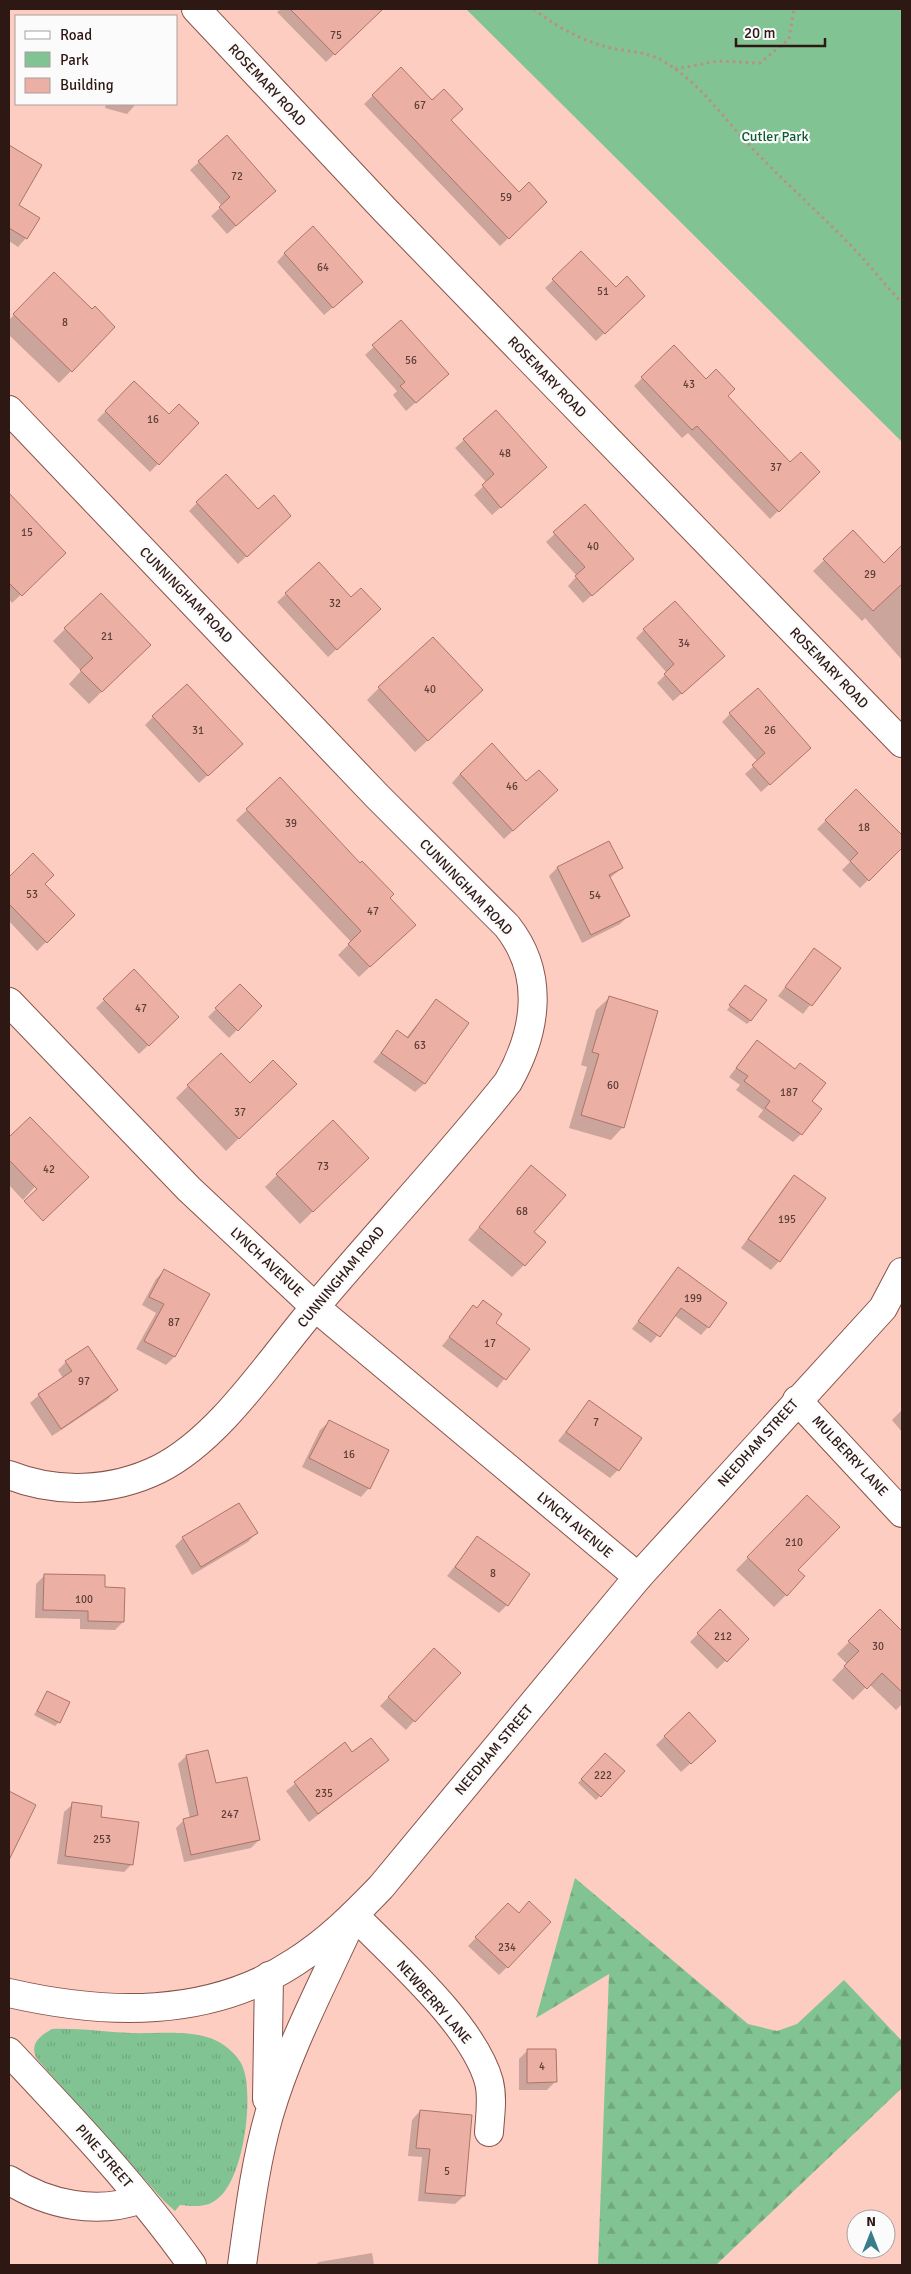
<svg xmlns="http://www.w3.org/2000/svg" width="911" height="2274" font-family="Signika,sans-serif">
<defs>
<pattern id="grass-tufts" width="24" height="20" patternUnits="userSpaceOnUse" patternTransform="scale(1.25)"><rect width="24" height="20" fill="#82c393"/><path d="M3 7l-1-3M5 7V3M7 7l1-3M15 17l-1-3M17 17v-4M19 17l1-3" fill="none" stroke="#71a77e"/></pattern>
<pattern id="forest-firs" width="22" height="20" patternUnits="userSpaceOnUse" patternTransform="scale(1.25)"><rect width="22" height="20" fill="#82c393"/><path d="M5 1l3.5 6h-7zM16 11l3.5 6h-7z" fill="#71a77e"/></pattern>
</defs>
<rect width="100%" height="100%" fill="#fecdc2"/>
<path fill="url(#grass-tufts)" d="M52 2029C78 2028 105 2032 131 2033 158 2034 193 2029 217 2041 227 2046 237 2055 242 2065 255 2093 244 2182 216 2200 206 2208 192 2206 180 2205L175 2211 164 2201 37 2059C29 2045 39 2036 52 2029Z"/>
<polygon fill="url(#forest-firs)" points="575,1878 748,2024 777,2031 797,2024 844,1980 902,2041 902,2088 716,2265 598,2265 609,1974 536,2018"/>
<polygon fill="#82c393" points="466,9 902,9 902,442"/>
<g fill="#0003">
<polygon points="281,9 367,9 374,16 326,62 277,12"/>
<polygon points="401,69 519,193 546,202 500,246 364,104"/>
<polygon points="106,104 136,104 127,114 105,108"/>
<polygon points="227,137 266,199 227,234 211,216 222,206 190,170"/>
<polygon points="10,147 17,206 26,238 18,247 9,241"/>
<polygon points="285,253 353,290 324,315 277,262"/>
<polygon points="581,253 616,288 643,296 596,341 545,288"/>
<polygon points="54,274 92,311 71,371 59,383 9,335 9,320"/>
<polygon points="401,322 439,382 406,411 393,395 397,391 365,355"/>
<polygon points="674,347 706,380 726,396 790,463 818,472 770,519 688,433 682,438 634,386"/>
<polygon points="134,382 169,416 198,423 150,472 97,420"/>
<polygon points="464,440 537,475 492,515 474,495 487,483 455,448"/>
<polygon points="197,503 258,511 281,524 238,564 189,511"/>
<polygon points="18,504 65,553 12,603 9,599 9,512"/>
<polygon points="585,506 624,567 583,603 568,586 577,576 546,542"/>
<polygon points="853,532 884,565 893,556 902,566 902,660 865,618 862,621 813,571"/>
<polygon points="319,564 351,599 371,617 328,657 277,602"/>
<polygon points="100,594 149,645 89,704 69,684 81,671 53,641"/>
<polygon points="644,630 715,664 673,701 657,683 667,673 636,638"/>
<polygon points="379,688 469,703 415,752 367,700"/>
<polygon points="730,714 801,756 761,792 745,774 758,762 722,722"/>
<polygon points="153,717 233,752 199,783 145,725"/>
<polygon points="460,774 526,783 548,799 504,839 452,783"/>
<polygon points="856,791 902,837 902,846 860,888 842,870 850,862 817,829"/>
<polygon points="247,810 388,898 404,935 359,977 338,955 351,942 236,820"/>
<polygon points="609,842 622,868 610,878 628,916 620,924 582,943 549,876 557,868"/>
<polygon points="33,855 43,884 73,915 37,951 9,921 9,878"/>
<polygon points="814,950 839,968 803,1014 778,996"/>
<polygon points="134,971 178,1017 139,1054 96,1008"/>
<polygon points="240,985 261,1006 229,1038 208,1017"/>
<polygon points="745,986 751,1020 747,1024 727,1010"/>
<polygon points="609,998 623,1127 611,1140 569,1128 587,1067 581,1065 596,1010"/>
<polygon points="436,1001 467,1023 424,1084 415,1092 373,1062 397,1032 406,1038"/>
<polygon points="757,1041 810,1102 801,1134 793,1142 758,1117 763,1110 736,1090 740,1085 729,1077"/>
<polygon points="250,1085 282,1096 226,1151 176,1098 188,1086"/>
<polygon points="30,1118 64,1154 23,1200 9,1185 9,1139"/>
<polygon points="368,1158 300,1224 265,1187 277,1175"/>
<polygon points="531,1167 533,1232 524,1265 512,1277 468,1240"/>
<polygon points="795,1177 779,1261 771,1270 741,1248 786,1185"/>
<polygon points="678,1269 708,1327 701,1335 674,1315 651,1343 632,1329"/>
<polygon points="164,1271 174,1357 166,1365 136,1349 156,1313 142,1305 156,1279"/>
<polygon points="473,1307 528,1349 497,1388 442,1346"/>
<polygon points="66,1362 116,1390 108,1399 52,1436 30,1403 39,1395 63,1378 58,1370"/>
<polygon points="589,1402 618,1470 610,1478 558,1441"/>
<polygon points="902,1410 902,1432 892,1420"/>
<polygon points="329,1422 369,1488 361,1497 302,1467 320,1430"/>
<polygon points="807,1497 797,1570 786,1595 774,1607 736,1570"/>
<polygon points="256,1533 248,1542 192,1575 175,1546 183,1538"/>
<polygon points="477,1538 507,1605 499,1613 447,1576"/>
<polygon points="44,1576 104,1588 123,1622 115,1630 80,1629 80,1619 35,1618 36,1584"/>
<polygon points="720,1611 748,1639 717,1669 690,1642"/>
<polygon points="880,1611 902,1633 902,1704 896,1710 869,1684 853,1700 832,1680 847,1664 837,1654"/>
<polygon points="426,1658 414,1721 406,1730 380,1706"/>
<polygon points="47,1693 59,1722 55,1726 34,1715"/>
<polygon points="665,1736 705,1750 681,1772 656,1745"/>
<polygon points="345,1744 352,1754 387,1760 309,1822 286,1791"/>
<polygon points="605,1755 623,1771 596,1800 578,1783"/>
<polygon points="186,1756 215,1785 259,1840 251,1848 184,1862 176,1828 184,1820 190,1818 178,1764"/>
<polygon points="9,1792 35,1805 17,1840 9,1849"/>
<polygon points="73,1804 99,1818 132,1864 124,1872 57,1864 64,1812"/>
<polygon points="508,1904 507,1967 499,1975 468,1946"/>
<polygon points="527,2051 555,2082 547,2090 519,2090 519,2059"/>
<polygon points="420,2111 464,2196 455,2204 418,2201 422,2157 408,2156 412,2120"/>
<polygon points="372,2253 374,2265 315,2265 319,2262"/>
</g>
<g fill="#ebafa3" stroke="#ac7469">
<polygon points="290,9 383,9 335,55"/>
<polygon points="401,67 432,100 444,89 463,109 451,120 519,192 529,182 547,202 509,239 372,95"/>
<polygon points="227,135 276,191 236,226 219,207 230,197 198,161"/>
<polygon points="9,145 42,165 19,205 40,218 27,239 9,228"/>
<polygon points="313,226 363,282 333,308 284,253"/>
<polygon points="581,251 616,287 627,276 645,296 605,334 552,279"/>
<polygon points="54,272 92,309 95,306 115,327 72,372 13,314"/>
<polygon points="401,320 449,374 416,403 400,386 405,382 372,345"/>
<polygon points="674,345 706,379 716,369 735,389 728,396 790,462 801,452 820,472 779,512 697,426 692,430 641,377"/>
<polygon points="134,381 169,414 179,404 199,423 159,465 105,411"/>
<polygon points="496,410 547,467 501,508 482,485 494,474 463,439"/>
<polygon points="226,474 258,509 274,495 291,516 247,557 196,502"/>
<polygon points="9,493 66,553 22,596 9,583"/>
<polygon points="585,504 634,559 592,596 575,576 585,567 553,532"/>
<polygon points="853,530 884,563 902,545 902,584 873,611 823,559"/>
<polygon points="319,562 351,597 361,588 381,609 337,650 285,593"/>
<polygon points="101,593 151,645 102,692 80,670 93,658 64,628"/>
<polygon points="675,601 725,656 682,694 664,674 674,664 643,629"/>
<polygon points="433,637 483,690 428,741 378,687"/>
<polygon points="187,684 243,744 208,776 152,716"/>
<polygon points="758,688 811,748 770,785 752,765 765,753 729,713"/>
<polygon points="492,743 526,781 539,770 558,790 513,831 460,774"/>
<polygon points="280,777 360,863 362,861 394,894 390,898 416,925 370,967 348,944 361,931 246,809"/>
<polygon points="856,789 902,835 902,848 869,881 850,861 858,853 825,820"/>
<polygon points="609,841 623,868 609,875 630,916 591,935 557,867"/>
<polygon points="33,853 54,875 45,884 75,915 47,943 9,904 9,877"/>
<polygon points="814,948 841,968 812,1006 785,987"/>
<polygon points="134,969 179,1017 149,1046 103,999"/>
<polygon points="240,984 262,1006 238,1031 215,1008"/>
<polygon points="745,985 767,1000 751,1021 729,1005"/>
<polygon points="609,996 658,1011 624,1128 581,1115 599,1054 592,1052"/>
<polygon points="436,999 469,1023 425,1084 381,1053 397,1030 408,1038"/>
<polygon points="757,1040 795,1069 800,1063 826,1083 812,1101 822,1109 802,1135 765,1108 770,1101 744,1081 748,1076 736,1068"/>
<polygon points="221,1053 250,1083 273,1060 297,1084 239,1139 187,1085"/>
<polygon points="30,1117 89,1177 43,1221 24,1201 37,1189 9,1160 9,1137"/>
<polygon points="333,1120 369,1158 313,1212 276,1174"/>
<polygon points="531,1165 566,1195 534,1232 546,1242 525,1266 479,1227"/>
<polygon points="794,1175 826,1198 780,1262 748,1239"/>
<polygon points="678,1267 727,1303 709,1328 681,1308 660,1337 638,1321"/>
<polygon points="164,1269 210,1294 175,1357 144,1341 164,1304 149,1297"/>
<polygon points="483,1300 502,1314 496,1323 530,1349 506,1380 449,1337 473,1305 477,1308"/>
<polygon points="88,1346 118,1390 61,1429 38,1394 72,1371 65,1361"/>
<polygon points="589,1400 642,1438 619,1471 566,1432"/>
<polygon points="329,1420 389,1450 370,1489 309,1458"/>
<polygon points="807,1495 840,1527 798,1570 805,1576 787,1596 747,1557"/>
<polygon points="239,1503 258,1533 201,1567 182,1537"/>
<polygon points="477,1536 530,1574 508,1606 455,1567"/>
<polygon points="44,1574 105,1575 105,1587 125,1588 124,1622 88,1621 88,1611 43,1610"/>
<polygon points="720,1609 749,1639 727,1662 697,1633"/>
<polygon points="880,1609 902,1631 902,1692 882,1673 867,1689 844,1666 859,1651 848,1641"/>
<polygon points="434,1648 461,1673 415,1722 388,1697"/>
<polygon points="47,1691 70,1702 60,1723 37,1711"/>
<polygon points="689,1712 716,1741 691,1764 664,1736"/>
<polygon points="371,1738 389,1760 318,1814 294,1782 345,1742 352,1752"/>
<polygon points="208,1750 216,1783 247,1777 260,1840 191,1855 183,1819 198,1815 186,1755"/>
<polygon points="605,1753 625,1771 601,1797 581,1779"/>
<polygon points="9,1791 36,1805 9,1860"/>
<polygon points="72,1802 102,1806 101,1817 139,1822 133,1865 65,1856"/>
<polygon points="529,1901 551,1922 508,1968 475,1937 508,1903 519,1913"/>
<polygon points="527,2049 556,2049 557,2082 527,2083"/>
<polygon points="420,2110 472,2115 465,2196 425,2193 430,2149 416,2148"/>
</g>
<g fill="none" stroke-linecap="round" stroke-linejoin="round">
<g stroke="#875349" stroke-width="30">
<g id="minor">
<polyline points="196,9 385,210 902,743"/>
<path d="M9 410 377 796 507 926C545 974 537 1031 508 1082 447 1159 379 1231 316 1306 271 1358 221 1438 159 1469 112 1492 57 1494 9 1475"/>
<polyline points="9,1002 189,1189 315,1307 638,1577"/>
<polyline points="797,1400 902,1513"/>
<path d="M9 2052C73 2120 138 2189 192 2265"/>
<polyline points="267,2099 269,1976"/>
<path d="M9 2180C48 2205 97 2215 141 2199"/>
<path d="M242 2265C249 2215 255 2164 269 2115 289 2046 325 1980 354 1915 395 1957 474 2026 489 2082 493 2098 490 2116 489 2132"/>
</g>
</g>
<g stroke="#875349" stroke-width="30">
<path id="major" d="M9 1993C105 2015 209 2019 295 1962 328 1941 354 1915 381 1887L638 1577 883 1308 902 1272"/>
</g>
<g stroke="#b89088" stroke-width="3" stroke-dasharray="2.5 4" stroke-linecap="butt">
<path d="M534 9C555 26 581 40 607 47 625 52 646 51 663 61 700 82 723 118 752 148 785 183 823 216 857 252 872 268 886 286 902 303"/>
<polyline points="675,69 718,61 760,63 789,39 794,9"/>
</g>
<use href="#minor" stroke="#fff" stroke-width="28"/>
<use href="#major" stroke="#fff" stroke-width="28"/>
</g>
<g text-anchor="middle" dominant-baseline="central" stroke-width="4.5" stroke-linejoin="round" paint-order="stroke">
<g font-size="11" fill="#5d3e38">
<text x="336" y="35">75</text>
<text x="420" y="105">67</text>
<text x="237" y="176">72</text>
<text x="506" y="197">59</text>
<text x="323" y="267">64</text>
<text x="603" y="291">51</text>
<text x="65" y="322">8</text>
<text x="411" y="360">56</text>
<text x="689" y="384">43</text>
<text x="153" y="419">16</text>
<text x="505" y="453">48</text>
<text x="776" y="467">37</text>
<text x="27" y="532">15</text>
<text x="593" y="546">40</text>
<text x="870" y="574">29</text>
<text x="335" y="603">32</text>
<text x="107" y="636">21</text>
<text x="684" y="643">34</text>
<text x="430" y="689">40</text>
<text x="198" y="730">31</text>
<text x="770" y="730">26</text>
<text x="512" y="786">46</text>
<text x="291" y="823">39</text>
<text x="864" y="827">18</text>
<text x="32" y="894">53</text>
<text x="595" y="895">54</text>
<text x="373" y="911">47</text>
<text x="141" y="1008">47</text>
<text x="420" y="1045">63</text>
<text x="613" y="1085">60</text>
<text x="789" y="1092">187</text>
<text x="240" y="1112">37</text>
<text x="323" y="1166">73</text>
<text x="49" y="1169">42</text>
<text x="522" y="1211">68</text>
<text x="787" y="1219">195</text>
<text x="693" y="1298">199</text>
<text x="174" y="1322">87</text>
<text x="490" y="1343">17</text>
<text x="84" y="1381">97</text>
<text x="596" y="1422">7</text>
<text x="349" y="1454">16</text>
<text x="794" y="1542">210</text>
<text x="493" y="1573">8</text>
<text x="84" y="1599">100</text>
<text x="723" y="1636">212</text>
<text x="878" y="1646">30</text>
<text x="603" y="1775">222</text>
<text x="324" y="1793">235</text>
<text x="230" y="1814">247</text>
<text x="102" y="1839">253</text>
<text x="507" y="1947">234</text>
<text x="542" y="2066">4</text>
<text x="447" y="2171">5</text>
</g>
<g font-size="14" fill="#2e1814" stroke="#fbfbfb">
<text transform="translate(267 85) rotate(47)">ROSEMARY ROAD</text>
<text transform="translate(547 377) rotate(46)">ROSEMARY ROAD</text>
<text transform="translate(186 595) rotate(46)">CUNNINGHAM ROAD</text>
<text transform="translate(829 668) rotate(46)">ROSEMARY ROAD</text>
<text transform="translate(466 887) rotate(46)">CUNNINGHAM ROAD</text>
<text transform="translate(267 1262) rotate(43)">LYNCH AVENUE</text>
<text transform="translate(341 1277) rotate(-50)">CUNNINGHAM ROAD</text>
<text transform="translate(758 1443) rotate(-48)">NEEDHAM STREET</text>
<text transform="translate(850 1456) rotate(47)">MULBERRY LANE</text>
<text transform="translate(575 1525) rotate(40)">LYNCH AVENUE</text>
<text transform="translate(494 1750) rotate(-50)">NEEDHAM STREET</text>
<text transform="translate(434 2002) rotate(49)">NEWBERRY LANE</text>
<text transform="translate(104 2156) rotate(49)">PINE STREET</text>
</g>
<g font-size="14" fill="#0d5c2e" stroke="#fbfbfb">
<text x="775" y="136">Cutler Park</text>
</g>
</g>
<rect width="911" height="2274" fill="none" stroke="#2e1814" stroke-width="20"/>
<rect x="15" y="15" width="162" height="90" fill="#fbfbfb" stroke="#a9a09f"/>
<rect x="25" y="31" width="25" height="8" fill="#ffffff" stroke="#a9a09f"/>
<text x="60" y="40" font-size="15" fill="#2e1814">Road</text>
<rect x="25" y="52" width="25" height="15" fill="#82c393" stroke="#a9a09f"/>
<text x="60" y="65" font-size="15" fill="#2e1814">Park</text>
<rect x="25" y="78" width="25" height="15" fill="#ebafa3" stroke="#a9a09f"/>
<text x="60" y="90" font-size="15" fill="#2e1814">Building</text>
<g transform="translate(871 2234)"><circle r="24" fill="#fbfbfb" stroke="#a9a09f"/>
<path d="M0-4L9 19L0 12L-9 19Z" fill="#377d8a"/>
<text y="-8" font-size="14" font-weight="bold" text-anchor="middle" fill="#2e1814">N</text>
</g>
<path d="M736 38v8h89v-8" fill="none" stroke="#2e1814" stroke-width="2.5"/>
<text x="744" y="38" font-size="15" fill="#2e1814" stroke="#fbfbfb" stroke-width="4" paint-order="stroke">20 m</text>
</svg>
